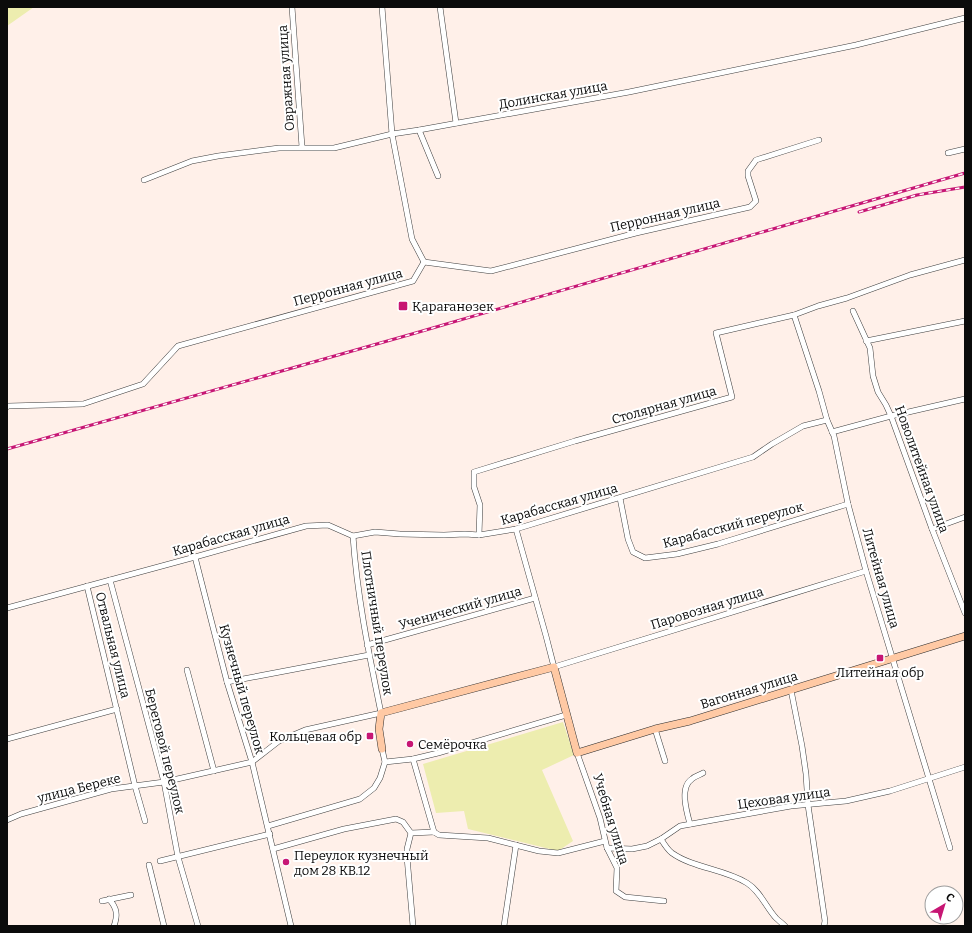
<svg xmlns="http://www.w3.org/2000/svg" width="972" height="933" font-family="Bitter,serif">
<rect width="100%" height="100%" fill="#fff0e9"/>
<g fill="#ededaf">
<polygon points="7,7 34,7 7,26"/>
<polygon points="563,722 574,755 542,770 573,841 558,851 468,829 464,811 436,813 423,764"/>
</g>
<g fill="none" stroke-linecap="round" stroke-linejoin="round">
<g stroke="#3e3e3e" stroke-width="6">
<g id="street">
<polyline points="292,7 302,147"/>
<polyline points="382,7 392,134 412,239 424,262"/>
<polyline points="440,7 456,123"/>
<polyline points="419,130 438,176"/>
<polyline points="948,153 965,149"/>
<polyline points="144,180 192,161 218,156 279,148 334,148 392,134 419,130 629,92 856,45 965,18"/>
<polyline points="424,262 491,271 636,233 750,207 756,201 748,176 748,171 756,160 819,140"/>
<polyline points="853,311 870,348 873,376 878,392 886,405 891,416 932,529 965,613"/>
<polyline points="794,315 819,391 827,420 834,436 848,504 866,571 950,848"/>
<polyline points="866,341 965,321"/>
<polyline points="7,407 8,406 83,404 143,384 178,346 413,281 424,262"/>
<polyline points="832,432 891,416 965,399"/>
<polyline points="620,498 628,539 633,552 645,558 677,554 718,544 848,504"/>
<polyline points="516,529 546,636 554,667 866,571"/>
<polyline points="932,529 965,517"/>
<polyline points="479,535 480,505 474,487 474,472 575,441 732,397 716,333 794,315 818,306 847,298 910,275 965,260"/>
<polyline points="195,557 227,682 252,762 291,926"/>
<polyline points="110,580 164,782 178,857 198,926"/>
<polyline points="87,586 135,786 145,821"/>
<polyline points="7,608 195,557 306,526 328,525 353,536 375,532 400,534 444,535 465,534 479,535 516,529 753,457 772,444 803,426 827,420"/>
<polyline points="367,645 535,598"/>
<polyline points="187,670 214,771"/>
<polyline points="227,682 369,655"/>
<polyline points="791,690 802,746 806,774 808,805 825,921 824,926"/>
<polyline points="655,729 665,761"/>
<polyline points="7,739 117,709"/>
<polyline points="577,753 600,818 607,848 617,868 616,891 625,897 664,901"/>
<polyline points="413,759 434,832"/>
<polyline points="385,762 413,759 438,753 566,715"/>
<path d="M7 820 21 814 111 789 164 782 252 762 279 741 305 730 381 713C369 654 357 596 353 536"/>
<path d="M690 824C687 813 679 787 692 779 695 776 700 775 703 773"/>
<polyline points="268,826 360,799 374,788 380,778 385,762 382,749"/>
<polyline points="434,832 439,835 488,838 539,851 558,853 605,841"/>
<path d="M661 839C664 844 668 850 672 853 693 868 724 869 747 883 760 891 766 907 776 918 779 921 782 923 785 926"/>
<polyline points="607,848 632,849 647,846 661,839 680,826 791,806 846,801 890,791 965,767"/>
<polyline points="273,849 344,829 396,819 403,822 411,833"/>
<polyline points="160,861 270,834"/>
<polyline points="149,865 164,926"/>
<path d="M109 899C117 908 118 915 114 926"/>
<polyline points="102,901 131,895"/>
<polyline points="413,926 407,857 407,849 411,833 434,832"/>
<polyline points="504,926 516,845"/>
</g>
</g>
<g stroke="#2d2d2d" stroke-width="8">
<polyline id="secondary" points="382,749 379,729 381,713 554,667 577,753 655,729 690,721 965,636"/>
</g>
<use href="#street" stroke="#fff" stroke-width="5"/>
<use href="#secondary" stroke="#ffc9a4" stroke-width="7"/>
<g stroke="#c71674" stroke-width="3">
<g id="rail">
<polyline points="859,212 917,195 965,187"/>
<polyline points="7,449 412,334 965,173"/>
</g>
</g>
<use href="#rail" stroke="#fff" stroke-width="1.5" stroke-dasharray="4.5" stroke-linecap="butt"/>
</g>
<g fill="#c71674" stroke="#fff" stroke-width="1.5">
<rect x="398" y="301" width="10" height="10" rx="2"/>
<rect x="876" y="654" width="8" height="8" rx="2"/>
<rect x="366" y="732" width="8" height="8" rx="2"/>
<circle cx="410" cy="744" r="4"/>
<circle cx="286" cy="862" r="4"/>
</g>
<g text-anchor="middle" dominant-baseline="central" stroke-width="4" stroke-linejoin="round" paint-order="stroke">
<g font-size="13" fill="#0b0b0b" stroke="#fff">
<text transform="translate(286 78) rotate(-94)">Овражная улица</text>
<text transform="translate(553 95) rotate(-10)">Долинская улица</text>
<text transform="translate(665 215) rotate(-13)">Перронная улица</text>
<text transform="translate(348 287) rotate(-15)">Перронная улица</text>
<text transform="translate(664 405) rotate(-16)">Столярная улица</text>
<text transform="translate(922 469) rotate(70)">Новолитейная улица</text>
<text transform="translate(559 504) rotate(-16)">Карабасская улица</text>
<text transform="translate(733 525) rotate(-15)">Карабасский переулок</text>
<text transform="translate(231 535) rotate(-16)">Карабасская улица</text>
<text transform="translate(881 578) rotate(74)">Литейная улица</text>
<text transform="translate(460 608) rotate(-16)">Ученический улица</text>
<text transform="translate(707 608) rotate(-17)">Паровозная улица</text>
<text transform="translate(377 623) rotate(81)">Плотничный переулок</text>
<text transform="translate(113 645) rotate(76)">Отвальная улица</text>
<text transform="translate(242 689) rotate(74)">Кузнечный переулок</text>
<text transform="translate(749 690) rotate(-17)">Вагонная улица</text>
<text transform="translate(165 751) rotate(76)">Береговой переулок</text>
<text transform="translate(79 788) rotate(-14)">улица Береке</text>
<text transform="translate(784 798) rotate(-8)">Цеховая улица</text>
<text transform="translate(611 819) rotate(73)">Учебная улица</text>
</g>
<g font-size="13" fill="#0b0b0b" stroke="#fff" text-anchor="start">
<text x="412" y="306">Қарағанөзек</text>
<text x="880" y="672" text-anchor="middle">Литейная обр</text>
<text x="362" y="736" text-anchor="end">Кольцевая обр</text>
<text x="418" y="744">Семёрочка</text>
<text x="294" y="855">Переулок кузнечный<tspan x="294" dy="15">дом 28 КВ.12</tspan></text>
</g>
</g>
<rect width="972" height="933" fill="none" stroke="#0b0b0b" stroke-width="16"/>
<g transform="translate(944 905) rotate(38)"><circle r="19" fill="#ffffff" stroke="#9d9d9d"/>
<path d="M0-3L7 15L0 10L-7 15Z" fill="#c71674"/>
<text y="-6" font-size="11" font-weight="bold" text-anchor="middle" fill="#0b0b0b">С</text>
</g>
</svg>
